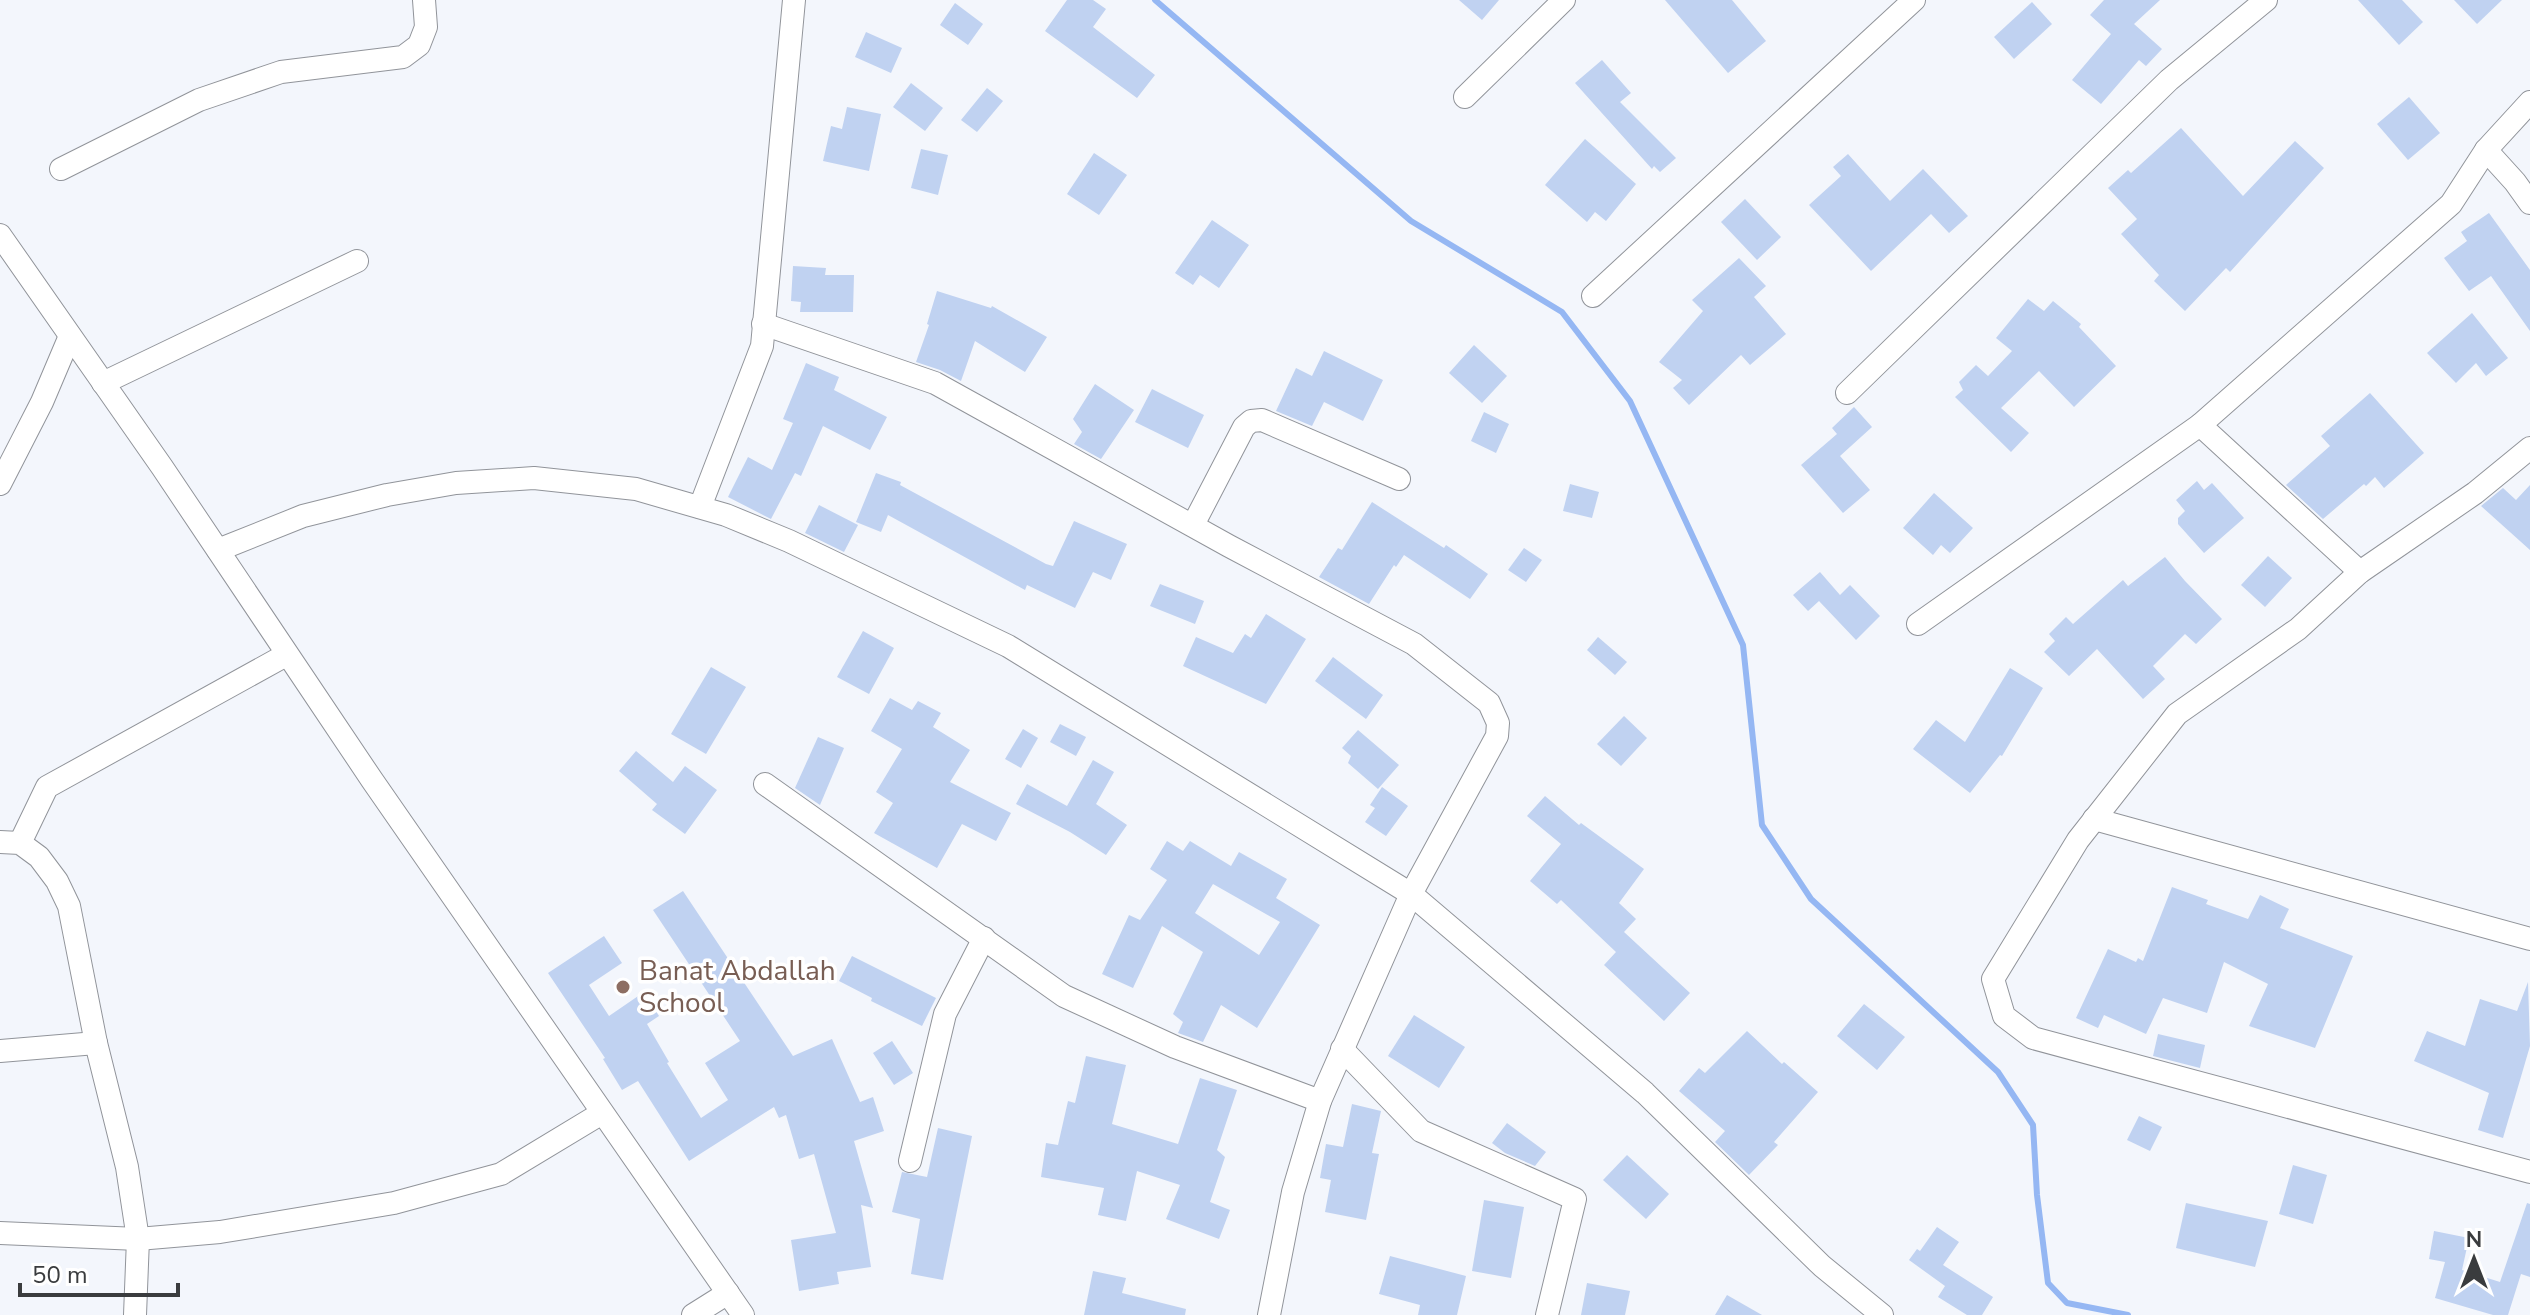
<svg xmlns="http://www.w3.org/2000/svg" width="2530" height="1315" font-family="'Nunito Sans',sans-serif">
<rect width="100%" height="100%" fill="#f3f6fc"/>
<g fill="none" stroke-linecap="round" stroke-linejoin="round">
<polyline stroke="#95b7f3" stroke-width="6" points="1155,0 1411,221 1562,312 1630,401 1743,645 1762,825 1811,899 1998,1072 2033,1125 2037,1195 2048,1283 2067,1303 2128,1315"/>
</g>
<g fill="#c0d2f1" fill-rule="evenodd">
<polygon points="1067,0 1093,0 1106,9 1093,27 1155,75 1137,98 1045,31"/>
<polygon points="1459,0 1499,0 1482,20"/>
<polygon points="1665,0 1732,0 1766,41 1728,73"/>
<polygon points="2104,0 2160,0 2134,24 2162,49 2146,66 2139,60 2101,104 2072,80 2111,34 2090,15"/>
<polygon points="2358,0 2402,0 2423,22 2399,45"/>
<polygon points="2454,0 2502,0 2477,24"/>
<polygon points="2032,2 2052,24 2014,59 1994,37"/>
<polygon points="955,3 983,24 968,45 940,25"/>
<polygon points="866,32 902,48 891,73 855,57"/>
<polygon points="1602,60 1631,93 1620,102 1676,158 1660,172 1654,166 1652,169 1575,83"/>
<polygon points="911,83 943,108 925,131 893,107"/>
<polygon points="987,88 1003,101 977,132 961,120"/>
<polygon points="2409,97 2440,133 2408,160 2377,124"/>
<polygon points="847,107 881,114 869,171 823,161 831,126 842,129"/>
<polygon points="2181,128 2243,196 2295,141 2324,168 2230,272 2226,268 2185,311 2154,281 2159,275 2121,234 2137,219 2108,188 2128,170 2131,173"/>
<polygon points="1585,139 1636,184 1606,221 1595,212 1587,222 1545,185"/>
<polygon points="921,149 948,155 938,195 911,188"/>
<polygon points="1094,153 1127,175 1099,215 1067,194"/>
<polygon points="1848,154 1890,201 1923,169 1968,216 1949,233 1931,214 1871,271 1809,205 1841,176 1833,167"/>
<polygon points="1745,199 1781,237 1757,260 1721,222"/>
<polygon points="2489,213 2530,270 2530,331 2491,276 2469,291 2444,258 2467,241 2461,232"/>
<polygon points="1212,220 1249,245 1219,288 1200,275 1193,285 1175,273"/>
<polygon points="1739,258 1766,286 1754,297 1786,334 1750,365 1741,355 1689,405 1673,388 1682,380 1659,362 1703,311 1692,300"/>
<polygon points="793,266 826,268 825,275 854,275 853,312 800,312 801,302 791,301"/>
<polygon points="937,291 991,308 992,306 1047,337 1025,372 975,341 961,381 940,370 916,362 929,325 927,324"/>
<polygon points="2028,299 2044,311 2053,301 2081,324 2079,327 2116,366 2074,407 2039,371 2001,408 2029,433 2011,452 1955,397 1963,390 1959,382 1976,365 1988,376 2012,351 1996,338"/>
<polygon points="2472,313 2508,358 2486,376 2476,363 2456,383 2427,353"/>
<polygon points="1474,345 1507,376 1482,403 1449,373"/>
<polygon points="1324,351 1383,380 1363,421 1324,402 1312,426 1276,411 1296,368 1312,376"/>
<polygon points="806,363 839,377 834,390 887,417 870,450 823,426 801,476 795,473 771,519 728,497 748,457 772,470 793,423 783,419"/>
<polygon points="1095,384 1134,410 1101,459 1074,444 1082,432 1073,419"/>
<polygon points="1152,389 1204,415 1188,448 1135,422"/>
<polygon points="2370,393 2424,453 2384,488 2375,477 2366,486 2364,484 2323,519 2286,485 2330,446 2321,436"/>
<polygon points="1854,407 1872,427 1840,456 1870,490 1843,513 1801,465 1837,434 1832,428"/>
<polygon points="1484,412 1509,424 1496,453 1471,441"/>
<polygon points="876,473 901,482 900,485 1046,564 1053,566 1074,521 1127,544 1111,580 1093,572 1075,608 1027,585 1025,590 888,515 881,532 856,522"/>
<polygon points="2197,481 2204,490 2212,483 2244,518 2204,553 2178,524 2178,518 2185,511 2176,500"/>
<polygon points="1570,484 1599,492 1592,518 1563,511"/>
<polygon points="2530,485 2530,550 2481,506 2503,488 2516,500"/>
<polygon points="1934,493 1973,528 1950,553 1941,545 1933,555 1903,528"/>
<polygon points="1372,502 1444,548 1446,545 1488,574 1470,599 1404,555 1396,567 1394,565 1369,604 1319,577 1338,548 1342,550"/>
<polygon points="819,505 858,525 844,552 805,533"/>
<polygon points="1524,548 1542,560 1526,582 1508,570"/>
<polygon points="2268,556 2292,578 2265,607 2241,585"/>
<polygon points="2165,557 2185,581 2222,619 2196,644 2185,634 2153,666 2165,679 2143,699 2097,649 2069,676 2044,652 2055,641 2049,634 2066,617 2073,624 2123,580 2128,586"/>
<polygon points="1820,572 1840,595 1850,585 1880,616 1856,640 1819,601 1808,611 1793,595"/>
<polygon points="1160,584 1204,601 1195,624 1150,606"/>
<polygon points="1266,614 1306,639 1266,704 1183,666 1196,637 1233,653 1245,634 1251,638"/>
<polygon points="863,631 894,648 869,694 837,677"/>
<polygon points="1598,637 1627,662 1615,675 1587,650"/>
<polygon points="1333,657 1383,695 1366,719 1315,681"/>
<polygon points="711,667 746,687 706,754 671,734"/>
<polygon points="2010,668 2043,688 2002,756 2000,755 1970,793 1913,749 1936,720 1965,742"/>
<polygon points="890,698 912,710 918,701 941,713 933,727 970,750 950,782 1011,813 996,841 962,824 937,868 874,833 893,803 876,792 902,749 871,731"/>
<polygon points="1624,716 1647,738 1621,766 1597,744"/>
<polygon points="1060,724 1086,737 1076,756 1050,742"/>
<polygon points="1023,729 1038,738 1021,768 1005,759"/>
<polygon points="1358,730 1399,765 1378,789 1348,763 1351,756 1342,748"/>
<polygon points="818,737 844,748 820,805 795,788"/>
<polygon points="636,751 673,782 685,766 717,790 685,834 652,810 657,804 619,771"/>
<polygon points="1093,760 1114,772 1096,804 1127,825 1106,855 1070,832 1016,804 1027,784 1067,806"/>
<polygon points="1382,787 1408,806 1386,836 1365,822 1375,808 1370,805"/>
<polygon points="1545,796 1579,825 1581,823 1644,869 1619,903 1636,919 1624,932 1690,993 1664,1021 1604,965 1616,952 1561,900 1557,904 1530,881 1561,844 1527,816"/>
<path d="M1167 841 1183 851 1190 841 1231 866 1239 852 1287 879 1276 898 1320 925 1257 1028 1221 1005 1203 1042 1178 1033 1183 1022 1173 1014 1203 952 1162 926 1133 988 1102 974 1129 915 1140 920 1167 880 1150 869ZM1213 884 1280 922 1259 955 1195 913Z"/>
<polygon points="2172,887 2208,900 2206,904 2248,919 2260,895 2289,909 2280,928 2353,956 2315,1048 2249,1026 2268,984 2224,962 2207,1013 2163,998 2146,1034 2104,1015 2098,1028 2076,1018 2108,949 2136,962 2138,958 2143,961"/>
<polygon points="683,891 793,1056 832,1039 860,1102 873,1097 884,1131 854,1141 873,1208 861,1205 871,1267 837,1272 839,1284 799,1291 791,1240 836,1233 814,1154 799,1159 786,1115 779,1118 774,1107 689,1161 638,1081 622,1090 603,1059 605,1058 548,973 604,936 622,963 589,985 609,1016 644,992 659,1016 647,1024 669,1062 667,1063 701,1118 728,1100 705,1063 740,1041 653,910"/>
<polygon points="852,956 936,998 922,1026 871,1001 872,998 839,981"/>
<polygon points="2528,982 2530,1046 2503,1138 2478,1130 2489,1093 2414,1061 2427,1031 2465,1046 2480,999 2517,1011"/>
<polygon points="1864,1004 1905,1037 1877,1070 1837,1036"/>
<polygon points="1414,1015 1465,1047 1439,1088 1388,1056"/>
<polygon points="1747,1031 1782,1064 1784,1062 1818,1092 1774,1142 1778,1145 1749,1175 1715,1142 1725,1131 1679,1091 1699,1068 1705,1073"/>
<polygon points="2158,1034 2205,1045 2200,1068 2153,1056"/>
<polygon points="892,1041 913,1073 894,1085 873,1053"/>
<polygon points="1086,1056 1126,1065 1112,1124 1178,1144 1200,1078 1237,1090 1217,1150 1225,1157 1210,1202 1230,1210 1219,1239 1166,1219 1180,1185 1137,1171 1126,1221 1098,1215 1104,1188 1041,1177 1046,1143 1058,1145 1068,1101 1075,1103"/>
<polygon points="1352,1104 1381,1111 1372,1153 1379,1154 1366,1220 1325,1212 1331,1180 1320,1178 1326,1144 1343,1147"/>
<polygon points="2139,1116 2162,1127 2150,1151 2127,1140"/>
<polygon points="1507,1123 1546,1152 1535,1166 1505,1153 1492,1143"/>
<polygon points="938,1128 972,1136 943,1280 911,1274 920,1219 892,1212 902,1172 927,1177"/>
<polygon points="1627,1155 1669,1194 1646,1219 1603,1180"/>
<polygon points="2293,1165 2327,1175 2313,1224 2279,1214"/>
<polygon points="1484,1200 1524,1207 1511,1278 1472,1271"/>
<polygon points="2186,1203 2268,1221 2255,1267 2176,1248"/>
<polygon points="2527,1203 2530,1204 2530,1277 2521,1274 2508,1315 2493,1315 2435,1298 2445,1262 2429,1259 2434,1231 2469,1238 2462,1270 2500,1282"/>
<polygon points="1937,1227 1959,1242 1943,1265 1993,1297 1982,1315 1967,1315 1938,1297 1945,1286 1909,1260 1917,1249 1920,1251"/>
<polygon points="1390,1256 1466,1276 1457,1315 1418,1315 1420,1305 1379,1294"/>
<polygon points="1093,1271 1126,1278 1122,1293 1186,1309 1185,1315 1084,1315"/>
<polygon points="1587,1283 1630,1291 1625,1315 1581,1315"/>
<polygon points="1727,1295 1762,1315 1715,1315"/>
</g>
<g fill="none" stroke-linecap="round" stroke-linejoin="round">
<g stroke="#91949a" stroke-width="24">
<g id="minor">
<polyline points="1465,97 1564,0"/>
<polyline points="2486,150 2515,182 2530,203"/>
<polyline points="61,169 199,100 281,72 403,57 419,45 426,27 424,0"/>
<polyline points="0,235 162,467 372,780 743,1315"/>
<polyline points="1593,296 1914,0"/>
<polyline points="763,324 935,383 1229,546 1414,644 1489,703 1498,723 1497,736 1411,894 1320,1101 1293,1192 1269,1315"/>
<polyline points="103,383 357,261"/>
<polyline points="1847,393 2169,80 2266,0"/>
<polyline points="2200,425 2360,572"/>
<polyline points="2530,448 2475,493 2360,572 2298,629 2177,714 2078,840 1993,979 2004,1016 2033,1038 2530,1172"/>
<polyline points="0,484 42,402 70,336"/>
<polyline points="700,507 762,346 794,0"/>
<polyline points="1193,525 1244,427 1251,421 1262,420 1399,479"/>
<polyline points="218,550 303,516 387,495 456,483 534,478 636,489 726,515 789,541 1008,646 1411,894 1645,1093 1822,1266 1882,1315"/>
<polyline points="1918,624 2200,425 2451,204 2486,150 2530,102"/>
<polyline points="765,784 1064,996 1175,1047 1320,1101"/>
<polyline points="2094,819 2530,939"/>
<polyline points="0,842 20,843 39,857 57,881 69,906 96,1043 127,1167 138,1239 135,1315"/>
<polyline points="20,843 47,787 286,655"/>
<polyline points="1342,1049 1421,1131 1575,1199 1547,1315"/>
<polyline points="0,1051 96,1043"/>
<polyline points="910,1161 945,1014 984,938"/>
<polyline points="0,1233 138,1239 220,1232 394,1203 501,1174 602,1113"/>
<polyline points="693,1315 728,1293"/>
</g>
</g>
<use href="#minor" stroke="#fff" stroke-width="22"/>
</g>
<circle fill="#8d6e63" stroke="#fff" stroke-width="3" cx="623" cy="987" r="8"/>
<g text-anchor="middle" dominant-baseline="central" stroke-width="7" stroke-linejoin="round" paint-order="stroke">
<g font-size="28" fill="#785e54" stroke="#fff" text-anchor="start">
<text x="639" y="971">Banat Abdallah<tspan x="639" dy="32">School</tspan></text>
</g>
</g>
<g transform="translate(2474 1259)" stroke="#ffffff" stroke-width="6" paint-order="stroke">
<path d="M0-6L14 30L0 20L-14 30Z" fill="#3a3c3e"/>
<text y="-12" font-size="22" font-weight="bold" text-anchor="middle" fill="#3a3c3e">N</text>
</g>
<path d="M20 1283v12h158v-12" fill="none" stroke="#3a3c3e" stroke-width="4"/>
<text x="32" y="1283" font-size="24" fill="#3a3c3e" stroke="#ffffff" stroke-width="6" paint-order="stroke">50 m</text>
</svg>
